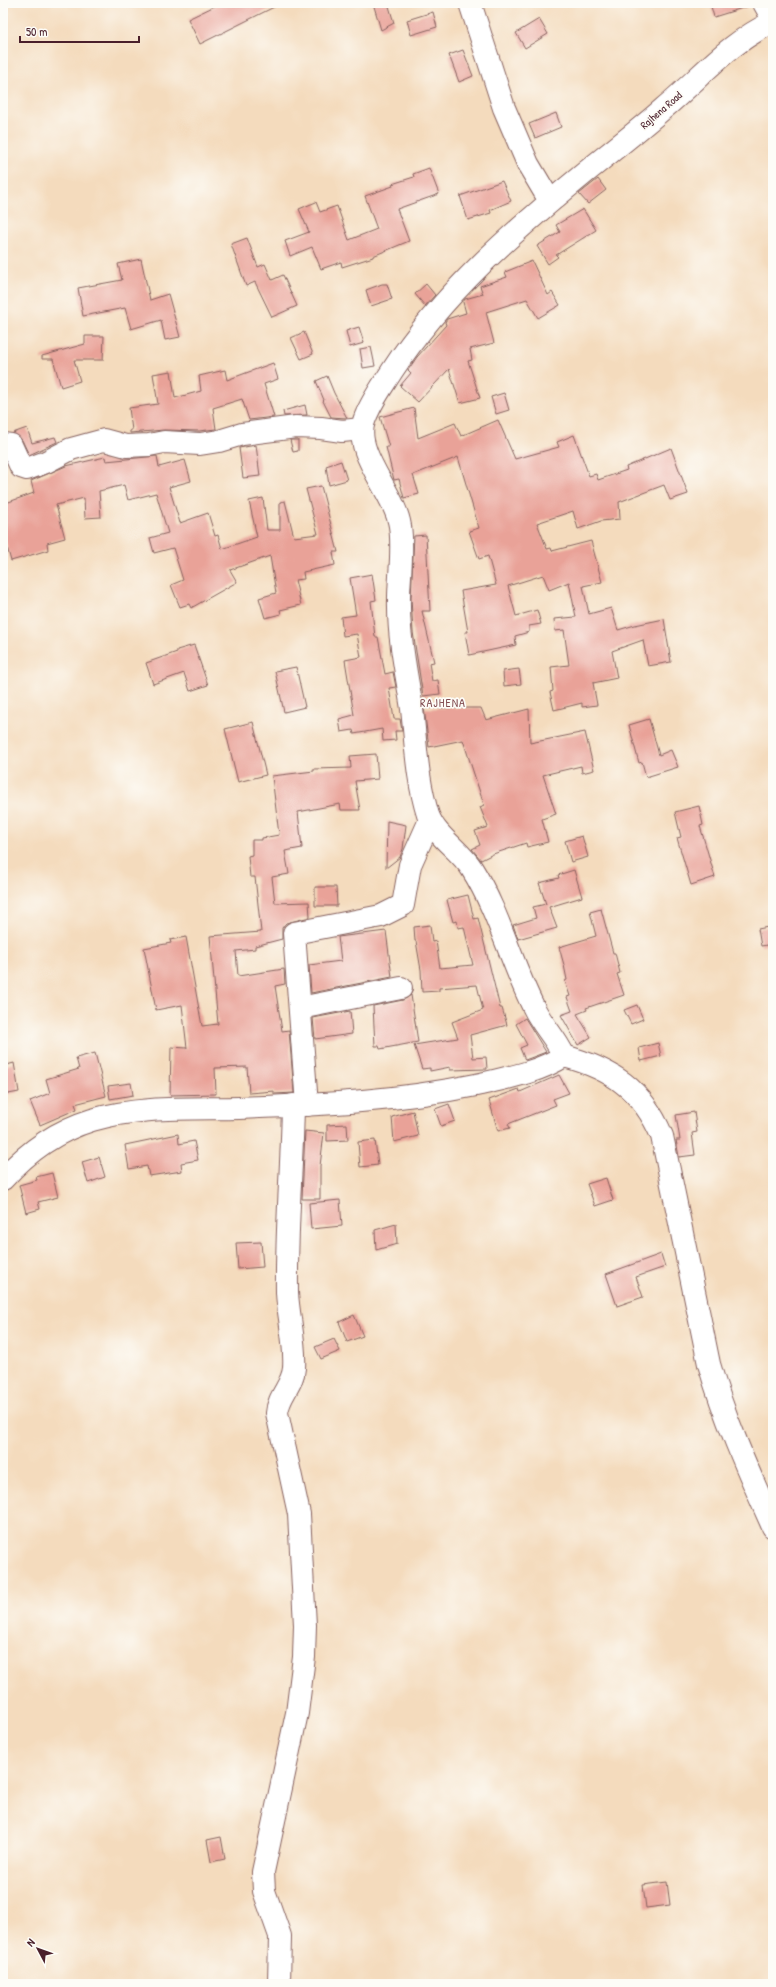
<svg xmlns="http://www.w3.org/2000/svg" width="776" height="1987" font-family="'Patrick Hand',sans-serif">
<rect width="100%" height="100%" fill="#fdfcf7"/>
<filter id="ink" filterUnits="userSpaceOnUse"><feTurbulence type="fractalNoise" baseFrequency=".025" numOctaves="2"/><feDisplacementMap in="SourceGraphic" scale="8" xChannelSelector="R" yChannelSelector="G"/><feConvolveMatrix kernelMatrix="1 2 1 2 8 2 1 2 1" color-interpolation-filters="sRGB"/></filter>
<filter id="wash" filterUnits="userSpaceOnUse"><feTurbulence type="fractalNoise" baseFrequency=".012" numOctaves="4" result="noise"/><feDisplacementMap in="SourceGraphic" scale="16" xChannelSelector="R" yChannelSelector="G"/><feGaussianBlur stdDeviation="0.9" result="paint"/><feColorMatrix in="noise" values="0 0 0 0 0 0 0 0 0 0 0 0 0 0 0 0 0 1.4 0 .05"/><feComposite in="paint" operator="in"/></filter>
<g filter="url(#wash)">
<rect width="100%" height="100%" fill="#f4dbbd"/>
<g id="blocks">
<g fill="#e9a298">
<polygon points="221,3 282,3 200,44 188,19"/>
<polygon points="373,3 388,3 394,23 381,30"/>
<polygon points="710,3 748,3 749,6 714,17"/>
<polygon points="433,12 437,27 411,35 407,20"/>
<polygon points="539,19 548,34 525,48 516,33"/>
<polygon points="463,50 473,76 459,82 449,55"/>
<polygon points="556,113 561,127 535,138 529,124"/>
<polygon points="429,168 439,194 397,209 409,241 373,256 373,257 342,267 341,262 321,269 312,247 290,256 285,241 309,232 299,209 316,202 320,212 337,206 349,240 377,229 365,196 393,186 392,184 414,177 413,174"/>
<polygon points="598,179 606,190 588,204 579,194"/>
<polygon points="502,181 511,201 490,210 491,213 468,220 460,196"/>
<polygon points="583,209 596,230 556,255 558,257 548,264 537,246 560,232 556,225"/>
<polygon points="247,238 258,267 265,264 272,280 283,275 297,306 272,317 255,282 246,286 231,244"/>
<polygon points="141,259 150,300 168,294 180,337 165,340 161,320 131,329 125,308 83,316 78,288 122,280 118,264"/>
<polygon points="532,261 548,295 552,292 560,305 538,318 527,299 486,312 494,343 470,349 472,360 468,361 480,398 460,403 449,369 418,402 400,386 411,373 408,370 417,357 446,325 445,322 447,319 466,313 463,302 465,299 483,294 480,286 507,277 505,272"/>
<polygon points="382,284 387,284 392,299 371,306 366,290"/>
<polygon points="426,284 435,295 425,306 415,294"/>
<polygon points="359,327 364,343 350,347 346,331"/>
<polygon points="304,332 313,354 301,359 291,338"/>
<polygon points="85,336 104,336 103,360 74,360 80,381 61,387 53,359 42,359 42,356 85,344"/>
<polygon points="371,347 375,366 363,368 360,349"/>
<polygon points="273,363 278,379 264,384 274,417 249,420 242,399 213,408 216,429 199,431 164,430 130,433 130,430 132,430 129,408 158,404 153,374 171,371 175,398 201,391 199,376 225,370 227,380"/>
<polygon points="327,376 334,393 347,418 331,417 323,401 324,400 316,381"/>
<polygon points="504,393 509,410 496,414 491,397"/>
<polygon points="305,405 307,415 284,416 283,411"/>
<polygon points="414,408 418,438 455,423 461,436 498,420 515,459 559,447 557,442 574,435 589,476 596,474 598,480 627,470 626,467 671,448 688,494 670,500 664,485 619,502 620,519 601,521 578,529 573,511 537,523 547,549 551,548 552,551 591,541 602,582 583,586 589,614 611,608 618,630 635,625 664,619 671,662 648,666 643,640 612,651 617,678 593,683 597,705 582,707 582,703 554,710 550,692 553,691 551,667 569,665 564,630 555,631 554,619 576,617 569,582 549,590 543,575 508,586 516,616 537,610 541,624 529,626 529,632 515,636 516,645 469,655 465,632 468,632 461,591 496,585 488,556 479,559 469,531 479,528 458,457 413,475 419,494 404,498 399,479 394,480 386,447 389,447 380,417"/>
<polygon points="27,428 32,443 55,437 57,442 29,455 22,440 13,433"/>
<polygon points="290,440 298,440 298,451 293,452"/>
<polygon points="256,445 260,476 243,478 239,448"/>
<polygon points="157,456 159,467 185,460 191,481 169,487 180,523 208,513 215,536 218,535 222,549 257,537 249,501 263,498 267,530 280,530 280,502 285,501 294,537 318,534 306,489 321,486 338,552 333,552 335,565 303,572 304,579 295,580 301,605 280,610 281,614 265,618 259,598 276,593 270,556 230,570 237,582 191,608 189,604 180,607 171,585 183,580 173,548 154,553 150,538 168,533 156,493 128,500 124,485 99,491 101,517 85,518 84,498 56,505 65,538 47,543 48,550 11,561 3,533 3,504 34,493 31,481 66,466 105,457 106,461"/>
<polygon points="341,461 347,480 329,485 326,466"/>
<polygon points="426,535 430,611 422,611 434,662 429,663 432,681 438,680 440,694 423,696 413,632 411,598 414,536"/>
<polygon points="372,574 376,600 371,601 375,637 378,637 385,674 393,672 396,687 389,688 394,719 400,719 402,731 395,731 396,740 383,741 382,729 354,734 353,730 341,732 339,719 354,715 345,660 361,657 357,634 343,636 341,617 356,615 350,578"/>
<polygon points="194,645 208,685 190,691 184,673 153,684 146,663 177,652 177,650"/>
<polygon points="296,667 305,707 284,712 275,671"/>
<polygon points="519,669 521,684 504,686 503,671"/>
<polygon points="424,708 481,708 486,720 529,709 530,743 585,732 594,770 582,773 581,766 543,775 556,814 542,819 548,842 527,847 526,843 493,854 481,860 472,849 480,845 475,831 488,827 480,807 484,805 463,740 429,747"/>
<polygon points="649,719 659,755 671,750 678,767 646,777 642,762 639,763 629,725"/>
<polygon points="253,722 266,775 238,782 225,729"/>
<polygon points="376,754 378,779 355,781 360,810 341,810 340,804 298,812 302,848 285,851 289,874 272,877 275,903 309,902 310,917 286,923 282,928 282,939 255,946 255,949 236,951 238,976 284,969 285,984 275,986 282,1031 289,1030 294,1093 274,1094 274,1091 249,1093 247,1067 215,1068 216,1094 170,1095 171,1047 187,1048 182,1005 156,1010 144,948 171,943 170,940 186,937 202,1026 218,1024 210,936 261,932 255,877 250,877 248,856 252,855 252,840 262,840 262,838 279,835 272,776 314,771 314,769 351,768 350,756"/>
<polygon points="699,806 703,825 700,826 715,877 691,885 677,838 681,837 675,812"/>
<polygon points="387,821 406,825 403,849 400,857 386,868"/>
<polygon points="582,836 588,857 571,862 565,841"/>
<polygon points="574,870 582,897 549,907 557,928 518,939 513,925 536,918 533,907 546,904 539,883 559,878 558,875"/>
<polygon points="315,887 336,887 337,906 315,906"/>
<polygon points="468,895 474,919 478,918 500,1008 502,1008 507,1025 470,1035 473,1058 486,1057 487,1069 450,1070 450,1067 430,1071 430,1068 422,1069 414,1045 458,1038 452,1022 483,1010 477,985 439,988 439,991 422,992 421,970 416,941 415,941 414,927 430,925 432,942 436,941 440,968 473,965 464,927 458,928 457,921 453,922 447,900"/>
<polygon points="601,909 613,953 615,953 620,973 617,974 624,995 586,1008 587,1010 577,1014 591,1037 578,1045 561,1015 572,1011 567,997 570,996 565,981 567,980 564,965 559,947 596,936 590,912"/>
<polygon points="773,926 773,944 761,946 758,929"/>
<polygon points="386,931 392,977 311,993 309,965 341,961 338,937"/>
<polygon points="411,995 418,1042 380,1049 379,1046 375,1046 373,1006 403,1000"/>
<polygon points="637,1005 643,1019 631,1024 624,1010"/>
<polygon points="350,1011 352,1034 315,1039 313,1018"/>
<polygon points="525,1018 546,1052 525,1060 520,1048 527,1045 516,1024"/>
<polygon points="658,1043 661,1056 641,1061 639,1048"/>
<polygon points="95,1053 106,1096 75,1104 77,1109 40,1125 30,1101 50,1093 46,1079 79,1069 76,1058"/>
<polygon points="14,1063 19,1092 3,1095 3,1066"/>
<polygon points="559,1075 569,1093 553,1099 556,1105 508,1124 510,1128 498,1131 489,1100 519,1089 520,1092"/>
<polygon points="131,1083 133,1095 110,1099 108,1086"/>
<polygon points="449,1104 455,1121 441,1126 435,1109"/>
<polygon points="413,1111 418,1136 394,1142 392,1117"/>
<polygon points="694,1112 697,1132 692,1133 695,1155 679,1157 676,1140 680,1140 676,1115"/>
<polygon points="347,1124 348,1140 327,1141 327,1125"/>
<polygon points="305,1131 324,1133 320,1166 320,1199 302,1199"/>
<polygon points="178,1134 179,1144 194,1141 198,1160 181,1163 182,1171 149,1176 147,1166 129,1169 125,1145"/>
<polygon points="375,1140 378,1165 360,1167 358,1142"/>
<polygon points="99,1157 105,1177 88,1183 82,1162"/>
<polygon points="52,1173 58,1197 38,1202 40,1209 26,1213 19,1185 37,1180 36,1177"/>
<polygon points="606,1178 613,1200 595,1206 587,1184"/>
<polygon points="340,1200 342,1226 311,1229 309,1203"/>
<polygon points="396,1224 397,1244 376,1250 375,1230"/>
<polygon points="261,1242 263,1267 238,1269 236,1243"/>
<polygon points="661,1254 665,1267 636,1277 643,1297 617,1306 606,1274"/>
<polygon points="354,1315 363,1336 347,1342 339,1322"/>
<polygon points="334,1339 340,1351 321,1359 315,1347"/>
<polygon points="221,1837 225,1859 211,1862 207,1840"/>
<polygon points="667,1882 670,1905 646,1908 643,1885"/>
</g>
</g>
</g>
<g filter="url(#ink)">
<use href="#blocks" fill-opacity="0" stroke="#86615e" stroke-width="1"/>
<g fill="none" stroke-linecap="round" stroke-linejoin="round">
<g stroke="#86615e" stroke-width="24">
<g id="minor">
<polyline points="470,3 504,108 528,164 550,201"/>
<polyline points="764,3 773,19"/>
<polyline points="3,444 11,445 21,467 27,469 46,462 71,449 104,440 126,446 149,445 164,442 200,444 219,441 242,434 296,427 321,428 342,431 362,429"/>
<polyline points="300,1008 401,988"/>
<path d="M564 1056C556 1038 542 1025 534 1008 511 963 499 912 472 869 460 850 436 837 428 815 417 780 416 745 412 709 407 676 399 642 399 608 398 581 404 553 400 526 395 493 353 453 364 421 370 403 382 387 392 371 443 293 514 231 586 172 612 151 639 130 664 108 701 77 728 43 773 22"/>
<polyline points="307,1105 294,933 381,916 403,905 410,865 430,820"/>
<path d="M3 1179C28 1151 56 1131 92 1120 139 1106 191 1109 239 1108 318 1105 398 1101 476 1085 507 1078 537 1073 564 1056 612 1069 642 1089 662 1136L709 1364C725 1420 749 1473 773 1527"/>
<path d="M279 1984 280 1936 264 1891 263 1872 297 1713 304 1657 305 1625 299 1514 277 1413C278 1396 293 1385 294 1368 296 1344 288 1316 287 1292 286 1230 292 1168 293 1105"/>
</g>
</g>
<use href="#minor" stroke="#fff" stroke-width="22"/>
</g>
</g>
<g text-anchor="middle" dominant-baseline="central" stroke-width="3.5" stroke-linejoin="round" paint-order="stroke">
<g font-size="11" fill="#4a1f2b" stroke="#fdfcf7">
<text transform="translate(661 110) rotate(-41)">Rajhena Road</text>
</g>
<g font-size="12" letter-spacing="1" fill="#824d51" stroke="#fdfcf7">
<text x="443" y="702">RAJHENA</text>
</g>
</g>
<rect width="776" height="1987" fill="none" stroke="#fdfcf7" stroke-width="16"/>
<g transform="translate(38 1949) rotate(311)" stroke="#fdfcf7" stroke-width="3" paint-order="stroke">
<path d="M0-3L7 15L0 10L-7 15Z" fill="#4a1f2b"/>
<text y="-6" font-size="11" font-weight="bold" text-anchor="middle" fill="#4a1f2b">N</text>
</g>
<path d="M20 36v6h119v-6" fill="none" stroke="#4a1f2b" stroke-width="2"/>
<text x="26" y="36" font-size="12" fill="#4a1f2b" stroke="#fdfcf7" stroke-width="3" paint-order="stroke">50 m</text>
</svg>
